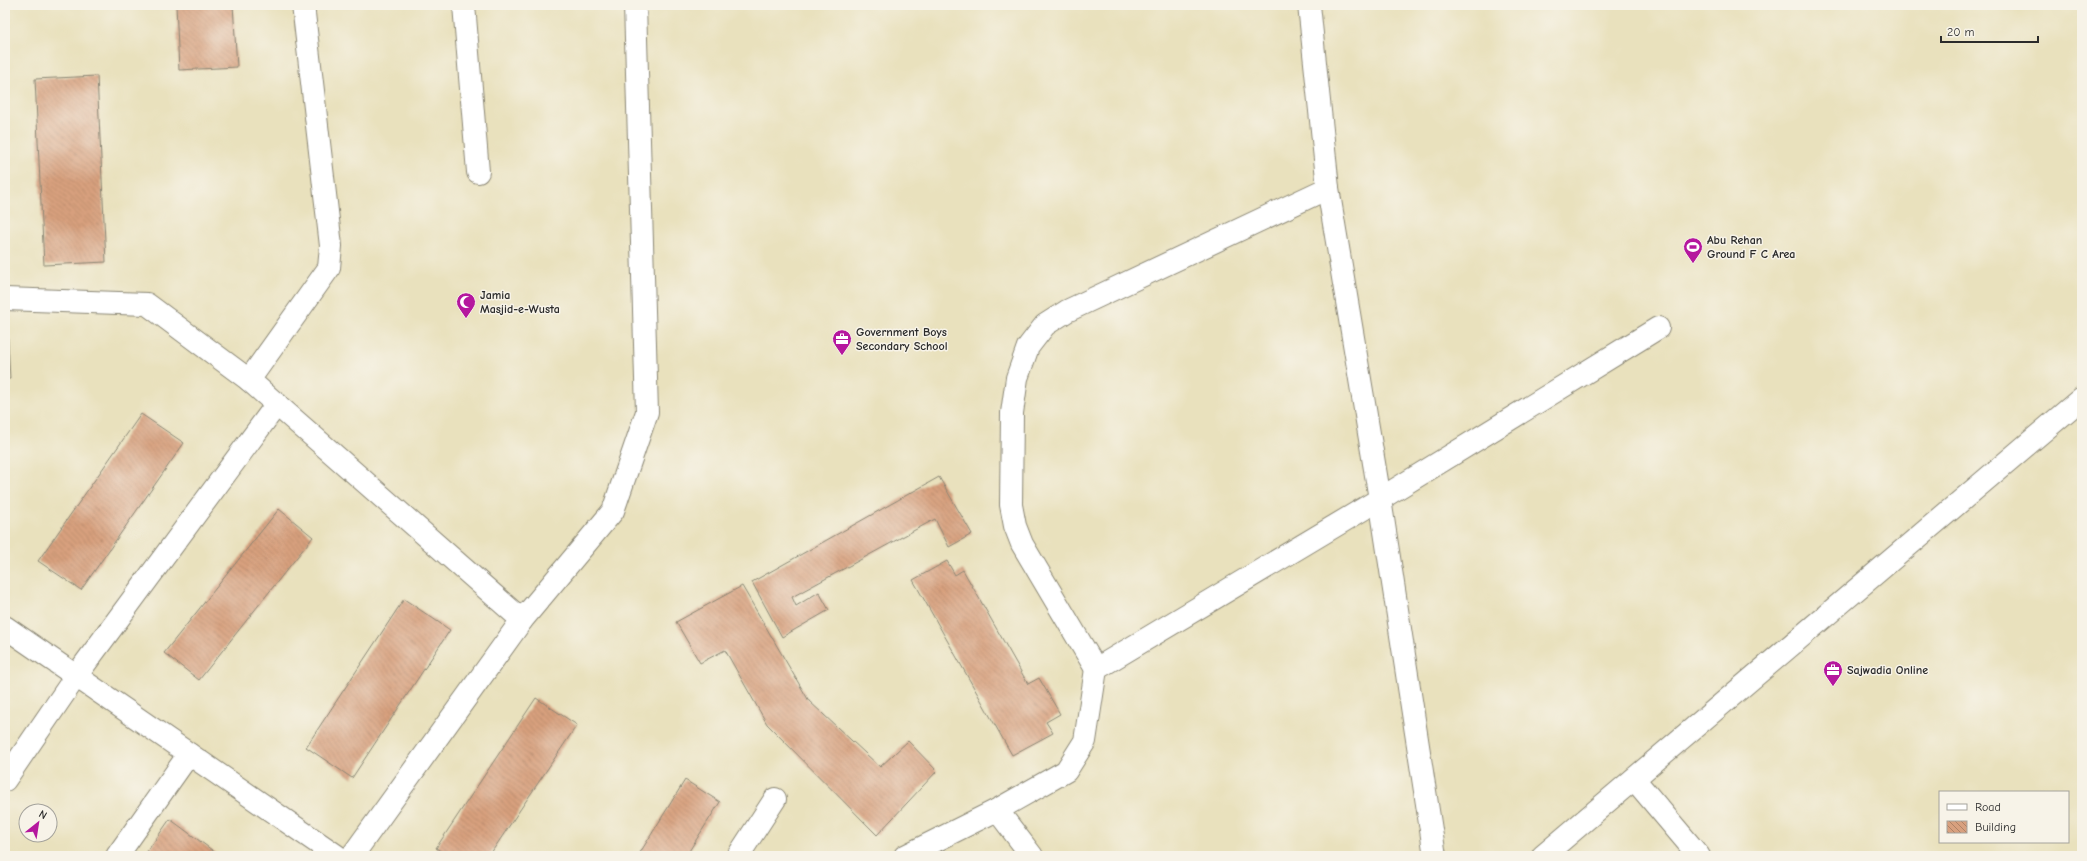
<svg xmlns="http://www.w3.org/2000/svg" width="2087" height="861" font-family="'Comic Neue',sans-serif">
<defs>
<pattern id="building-back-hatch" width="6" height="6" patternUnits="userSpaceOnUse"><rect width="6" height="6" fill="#d8a07e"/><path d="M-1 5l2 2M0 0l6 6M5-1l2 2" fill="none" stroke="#af8367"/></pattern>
</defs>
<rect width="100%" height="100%" fill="#f7f3e8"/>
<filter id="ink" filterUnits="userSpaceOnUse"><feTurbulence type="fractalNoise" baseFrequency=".025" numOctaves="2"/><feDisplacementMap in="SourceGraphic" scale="8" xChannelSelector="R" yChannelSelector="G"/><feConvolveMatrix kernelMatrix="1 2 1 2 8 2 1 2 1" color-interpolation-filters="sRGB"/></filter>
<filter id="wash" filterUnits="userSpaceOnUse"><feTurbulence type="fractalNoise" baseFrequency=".012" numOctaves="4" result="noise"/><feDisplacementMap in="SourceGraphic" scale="16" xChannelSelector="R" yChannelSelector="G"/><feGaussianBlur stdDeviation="0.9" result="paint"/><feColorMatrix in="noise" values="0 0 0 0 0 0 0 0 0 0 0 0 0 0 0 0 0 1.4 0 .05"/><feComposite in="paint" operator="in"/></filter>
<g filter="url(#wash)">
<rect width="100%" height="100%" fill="#e9e1bd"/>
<g id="blocks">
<g fill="url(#building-back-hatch)">
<polygon points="176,5 233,5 237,67 179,70"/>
<polygon points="97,76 106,262 44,265 35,79"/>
<polygon points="5,323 7,323 10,379 5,379"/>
<polygon points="141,414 184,443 81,590 38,561"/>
<polygon points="939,477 972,534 949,547 935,519 792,597 796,606 819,592 829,610 782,637 752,582"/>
<polygon points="279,509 313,537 199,680 164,653"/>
<polygon points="947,561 955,575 963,570 1028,684 1039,678 1060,714 1046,722 1053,733 1012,755 913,580"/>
<polygon points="742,586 809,701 880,767 908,741 937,771 877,835 767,724 725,650 700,663 676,622"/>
<polygon points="404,599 450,630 352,778 306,747"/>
<polygon points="536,698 577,725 489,856 448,856 436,848"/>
<polygon points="685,780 720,802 686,856 638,856"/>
<polygon points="170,819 220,856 144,856"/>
</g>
</g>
</g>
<g filter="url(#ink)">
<use href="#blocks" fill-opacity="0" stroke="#8a8674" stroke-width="1"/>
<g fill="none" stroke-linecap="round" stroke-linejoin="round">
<g stroke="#8a8674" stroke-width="24">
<g id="minor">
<polyline points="464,5 478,172"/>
<polyline points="1309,5 1328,188 1380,499 1435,856"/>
<polyline points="5,299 147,304 249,380 522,620"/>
<polyline points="249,380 329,268 331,246 303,5"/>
<polyline points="5,627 337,856"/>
<polyline points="1096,669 1022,544 1015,526 1011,505 1012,413 1017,378 1028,347 1045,325 1067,311 1328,188"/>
<polyline points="1634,779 1699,856"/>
<polyline points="5,780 76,676 277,404"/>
<polyline points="997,810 1032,856"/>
<polyline points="117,856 189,754"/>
<polyline points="352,856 522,620 613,511 647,412 635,5"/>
<polyline points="738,856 775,799"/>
<polyline points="905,856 997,810 1066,771 1085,741 1096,669 1380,499 1658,328"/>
<polyline points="1543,856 2082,398"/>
</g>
</g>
<use href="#minor" stroke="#fff" stroke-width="22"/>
</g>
</g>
<defs>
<g id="stadium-pin" transform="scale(1)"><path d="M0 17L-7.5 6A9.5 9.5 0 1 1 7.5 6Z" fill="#b5179e" stroke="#f7f3e8"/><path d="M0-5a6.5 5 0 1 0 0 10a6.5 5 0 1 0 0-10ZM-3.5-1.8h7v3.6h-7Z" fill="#fff"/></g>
<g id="mosque-pin" transform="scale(1)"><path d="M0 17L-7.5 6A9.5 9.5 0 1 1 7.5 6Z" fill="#b5179e" stroke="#f7f3e8"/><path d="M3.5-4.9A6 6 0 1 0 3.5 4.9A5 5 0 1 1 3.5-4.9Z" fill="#fff"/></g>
<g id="office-pin" transform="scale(1)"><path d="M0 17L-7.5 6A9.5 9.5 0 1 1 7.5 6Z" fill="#b5179e" stroke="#f7f3e8"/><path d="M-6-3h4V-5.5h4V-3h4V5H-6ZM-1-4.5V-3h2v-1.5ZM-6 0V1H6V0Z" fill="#fff"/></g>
</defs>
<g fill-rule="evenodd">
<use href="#stadium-pin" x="1693" y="247"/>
<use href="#mosque-pin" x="466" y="302"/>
<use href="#office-pin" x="842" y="339"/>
<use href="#office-pin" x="1833" y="670"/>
</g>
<g text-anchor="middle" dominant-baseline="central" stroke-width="3" stroke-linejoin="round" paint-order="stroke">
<g font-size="12" font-weight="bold" fill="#2b2b2b" stroke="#f7f3e8" text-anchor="start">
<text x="1707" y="240">Abu Rehan<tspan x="1707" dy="14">Ground F C Area</tspan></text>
<text x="480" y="295">Jamia<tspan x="480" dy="14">Masjid-e-Wusta</tspan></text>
<text x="856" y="332">Government Boys<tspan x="856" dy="14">Secondary School</tspan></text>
<text x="1847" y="670">Sajwadia Online</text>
</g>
</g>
<rect width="2087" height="861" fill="none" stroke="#f7f3e8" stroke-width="20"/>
<rect x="1939" y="791" width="130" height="52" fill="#f7f3e8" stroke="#a5a39c"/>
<rect x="1947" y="804" width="20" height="6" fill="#ffffff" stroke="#a5a39c"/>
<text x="1975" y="811" font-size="12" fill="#2b2b2b">Road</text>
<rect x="1947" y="821" width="20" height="12" fill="url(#building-back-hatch)" stroke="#a5a39c"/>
<text x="1975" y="831" font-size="12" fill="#2b2b2b">Building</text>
<g transform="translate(38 823) rotate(30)"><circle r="19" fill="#f7f3e8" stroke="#a5a39c"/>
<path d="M0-3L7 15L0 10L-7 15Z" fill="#b5179e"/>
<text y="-6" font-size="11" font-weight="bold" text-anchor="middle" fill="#2b2b2b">N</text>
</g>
<path d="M1941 36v6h97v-6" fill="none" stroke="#2b2b2b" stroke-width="2"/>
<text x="1947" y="36" font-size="12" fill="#2b2b2b" stroke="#f7f3e8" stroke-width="3" paint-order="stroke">20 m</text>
</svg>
